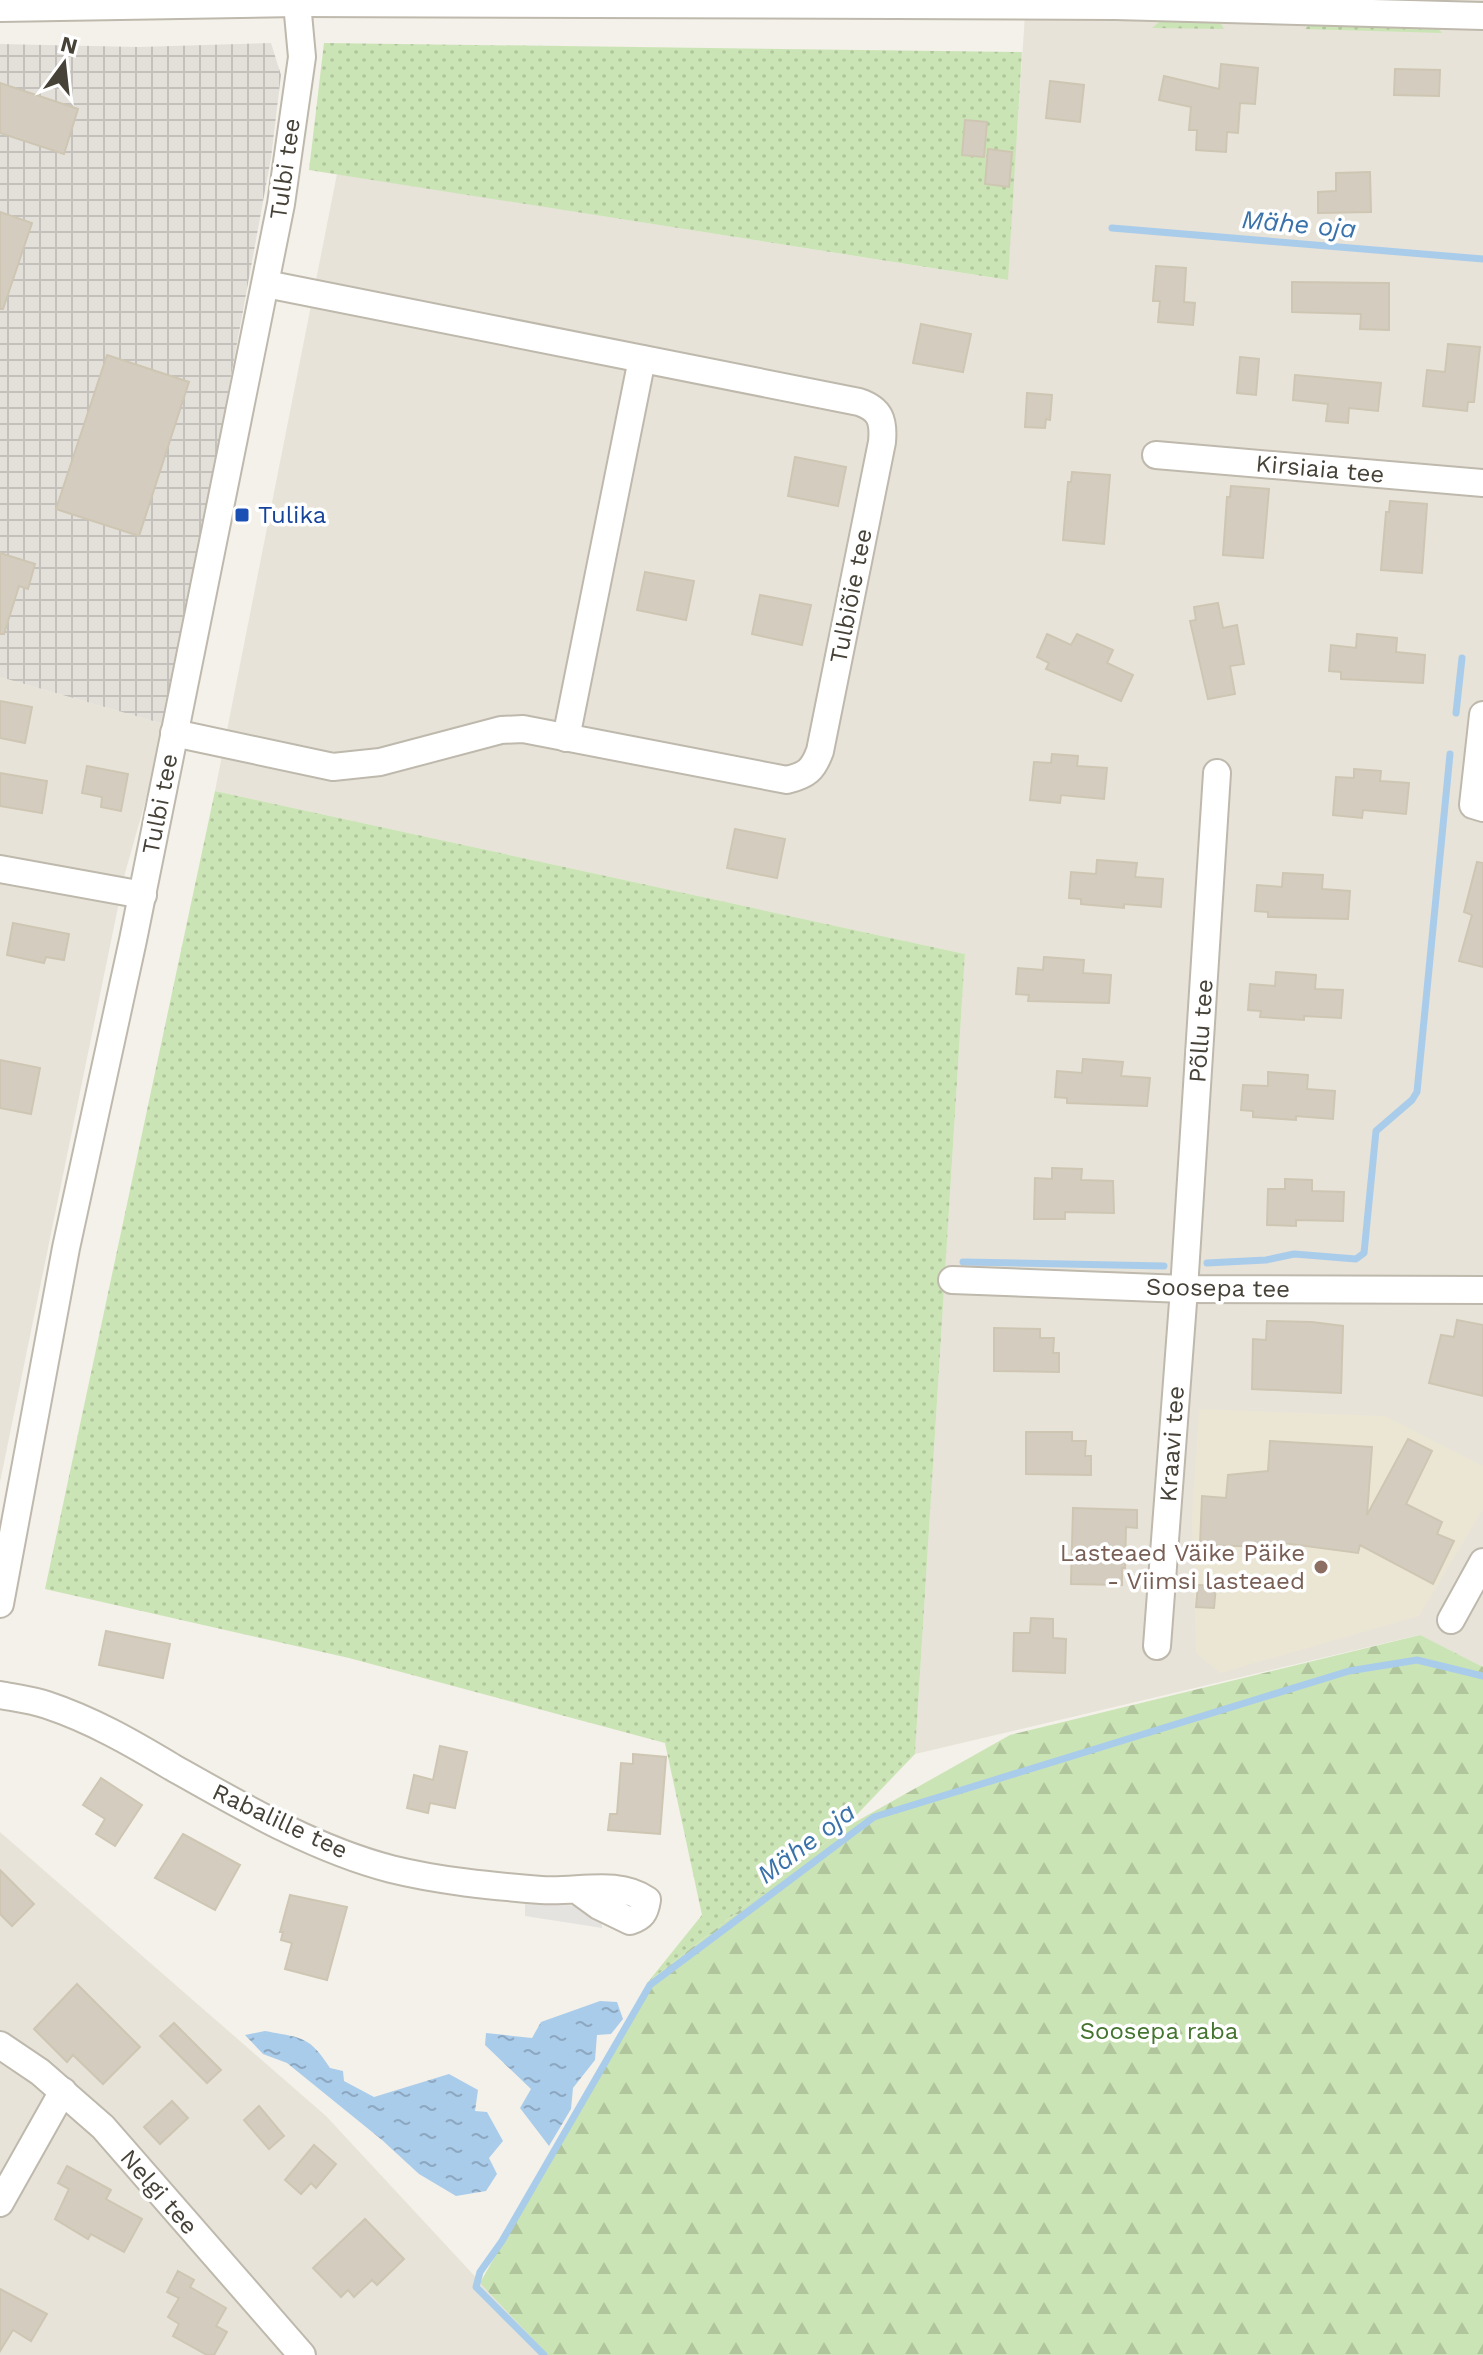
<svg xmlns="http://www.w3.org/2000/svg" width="1483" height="2355" font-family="'Work Sans',sans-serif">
<defs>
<pattern id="industrial-grid" width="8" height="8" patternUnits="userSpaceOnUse" patternTransform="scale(2)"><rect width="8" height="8" fill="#e3e0da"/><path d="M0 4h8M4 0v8" fill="none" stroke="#c4c1bc"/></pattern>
<pattern id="grass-dots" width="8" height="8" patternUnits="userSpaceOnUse" patternTransform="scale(2)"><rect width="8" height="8" fill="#cbe4b5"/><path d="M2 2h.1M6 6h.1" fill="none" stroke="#b0c59c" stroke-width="1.8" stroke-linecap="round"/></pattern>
<pattern id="forest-firs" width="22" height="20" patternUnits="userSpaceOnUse" patternTransform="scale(2)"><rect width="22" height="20" fill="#cbe4b5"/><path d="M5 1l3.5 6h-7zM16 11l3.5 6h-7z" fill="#b0c59c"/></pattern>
<pattern id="water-ripples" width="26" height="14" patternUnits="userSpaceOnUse" patternTransform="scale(2)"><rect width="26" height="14" fill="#aacceb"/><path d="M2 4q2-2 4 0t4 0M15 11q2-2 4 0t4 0" fill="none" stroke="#8ca7bf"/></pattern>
</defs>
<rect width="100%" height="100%" fill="#f3f1e9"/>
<g fill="#e7e3d8">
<polygon points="1026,0 1483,0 1483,1667 1419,1635 915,1754 965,954 215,791 337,174 1007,280"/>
<polygon points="0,677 167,725 125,873 0,1482"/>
<polygon points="0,1832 326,2116 548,2355 0,2355"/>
</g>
<polygon fill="url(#industrial-grid)" points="271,43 281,75 271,158 167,725 0,677 0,44 138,47"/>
<polygon fill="#ebe6d4" points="1199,1409 1385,1416 1483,1466 1483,1509 1419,1616 1220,1673 1196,1653 1192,1519"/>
<g fill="url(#grass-dots)">
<polygon points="1164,18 1220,22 1224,29 1152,28"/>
<polygon points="1313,21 1437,27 1442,33 1305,29"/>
<polygon points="324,43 1022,52 1008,280 309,170"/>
<polygon points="215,791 965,954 915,1754 843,1829 648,1982 702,1915 665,1743 349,1658 45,1589"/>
</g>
<polygon fill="url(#forest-firs)" points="1420,1635 1483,1667 1483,2355 548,2355 480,2283 648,1982 843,1829 1010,1735"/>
<polygon fill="#e5e3e0" points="525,1897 601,1911 602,1928 525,1916"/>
<g fill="url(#water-ripples)">
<polygon points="600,2001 617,2002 623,2019 611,2034 597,2035 595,2060 573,2088 571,2109 549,2146 520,2108 531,2089 485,2045 486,2033 532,2038 541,2022"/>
<path d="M265 2031C301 2038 309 2035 330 2068L343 2071 344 2081 374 2097 449 2074 478 2090 475 2111 487 2112 503 2141 489 2158 497 2174 486 2191 456 2196 419 2174 382 2140 287 2063 263 2054 245 2035Z"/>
</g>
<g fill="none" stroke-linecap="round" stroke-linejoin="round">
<g stroke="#aacceb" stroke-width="7">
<polyline points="1112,228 1483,259"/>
<polyline points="1456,713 1462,658"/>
<polyline points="963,1262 1164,1266"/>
<polyline points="1207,1263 1266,1260 1294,1254 1356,1259 1364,1253 1376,1131 1412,1100 1417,1092 1450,754"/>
<polyline points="544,2355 476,2287 480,2272 502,2241 650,1985 874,1817 1349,1671 1417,1660 1483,1676"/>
</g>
</g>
<g fill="#d4cdbf" stroke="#cec6b3" stroke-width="2">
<polygon points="1221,64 1258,68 1255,104 1240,103 1238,133 1227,132 1226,152 1196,150 1197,130 1189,130 1191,107 1159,100 1164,76 1219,89"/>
<polygon points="1395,69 1440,70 1439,96 1394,95"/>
<polygon points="1050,81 1084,85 1080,122 1046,118"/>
<polygon points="0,83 78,109 64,154 0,133"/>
<polygon points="965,120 987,122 984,157 962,155"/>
<polygon points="988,149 1012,152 1009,187 985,184"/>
<polygon points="1370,172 1371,212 1318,213 1318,192 1336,191 1336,173"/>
<polygon points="0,212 32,223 3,309 0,309"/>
<polygon points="1156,266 1186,268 1184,302 1195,303 1193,325 1158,322 1160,301 1153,301"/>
<polygon points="1292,282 1389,283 1389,330 1360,329 1361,314 1292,312"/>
<polygon points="921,324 971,334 963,372 913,363"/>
<polygon points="1448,344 1480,347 1474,402 1468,402 1467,411 1423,406 1427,370 1445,372"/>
<polygon points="107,355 189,382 139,536 56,509"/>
<polygon points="1240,357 1259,359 1256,395 1237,393"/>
<polygon points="1295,375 1381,383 1378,411 1349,408 1348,423 1326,421 1328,404 1293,400"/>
<polygon points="1027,393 1052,395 1050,420 1046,419 1045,428 1025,427"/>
<polygon points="795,457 846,467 838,506 788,496"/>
<polygon points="1072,472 1110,475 1104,544 1063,540 1068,482 1071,482"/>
<polygon points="1231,486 1269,489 1263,558 1223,555 1227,497 1230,497"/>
<polygon points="1390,501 1427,504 1422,573 1381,570 1386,512 1389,512"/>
<polygon points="0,553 35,564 28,589 19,586 4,634 0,634"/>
<polygon points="645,572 694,581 686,620 637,610"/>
<polygon points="760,595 811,605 802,645 752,634"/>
<polygon points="1218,603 1223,628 1237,625 1244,664 1230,666 1235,694 1208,699 1190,621 1196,620 1194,607"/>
<polygon points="1047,634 1071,645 1077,634 1113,650 1107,663 1133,675 1121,701 1046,669 1049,663 1037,657"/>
<polygon points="1357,634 1397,638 1396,652 1425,655 1423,683 1341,679 1341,672 1329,671 1331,645 1356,648"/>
<polygon points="0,701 32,707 25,743 0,738"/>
<polygon points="1052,754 1078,756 1077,766 1107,768 1104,799 1061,795 1060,803 1030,800 1034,762 1051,763"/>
<polygon points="87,766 128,774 121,811 101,807 102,797 82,793"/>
<polygon points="1354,769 1381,771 1380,781 1409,783 1406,814 1363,810 1362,818 1333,815 1336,777 1354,778"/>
<polygon points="0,773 47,781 42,813 0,806"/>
<polygon points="735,829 785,839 777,878 727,868"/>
<polygon points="1097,860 1137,863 1135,877 1163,879 1161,907 1124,904 1124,908 1081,904 1081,899 1069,898 1071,872 1096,874"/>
<polygon points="1477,862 1483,863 1483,967 1459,961 1472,915 1464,912"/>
<polygon points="1283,873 1323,875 1322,889 1350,891 1348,919 1268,917 1268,912 1255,911 1257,885 1282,887"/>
<polygon points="13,923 69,934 64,960 46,957 44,963 7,955"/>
<polygon points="1044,957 1084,960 1083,973 1111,975 1109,1003 1028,1001 1029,995 1016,994 1018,968 1043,970"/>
<polygon points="1276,972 1316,975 1315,989 1343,990 1341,1018 1304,1016 1304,1020 1260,1017 1261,1011 1248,1010 1250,984 1275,986"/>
<polygon points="1083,1059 1123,1062 1121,1076 1150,1078 1147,1106 1067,1103 1067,1098 1055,1097 1057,1071 1082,1073"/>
<polygon points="0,1060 40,1068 31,1114 0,1108"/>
<polygon points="1268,1072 1308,1075 1307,1089 1335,1091 1333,1119 1296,1116 1296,1120 1253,1117 1253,1111 1241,1110 1243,1085 1268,1086"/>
<polygon points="1052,1168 1082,1169 1081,1180 1113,1181 1114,1213 1065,1212 1065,1219 1034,1219 1035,1178 1052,1179"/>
<polygon points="1285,1179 1312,1180 1312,1191 1344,1192 1343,1221 1296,1220 1296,1226 1267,1225 1268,1189 1285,1189"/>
<polygon points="1457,1320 1483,1325 1483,1396 1429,1383 1441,1335 1454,1337"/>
<polygon points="1267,1321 1312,1322 1343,1326 1341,1393 1252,1389 1253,1339 1266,1340"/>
<polygon points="994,1328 1040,1329 1040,1338 1054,1338 1053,1353 1059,1353 1059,1372 994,1371"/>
<polygon points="1026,1432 1072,1432 1072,1441 1086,1441 1085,1456 1091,1456 1091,1475 1026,1474"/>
<polygon points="1408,1439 1432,1451 1406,1504 1442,1522 1437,1534 1454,1541 1433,1584 1360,1545 1358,1553 1276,1542 1275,1547 1200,1545 1202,1496 1226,1498 1228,1475 1268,1471 1270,1441 1372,1447 1367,1515"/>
<polygon points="1073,1508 1137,1510 1137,1528 1126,1527 1125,1568 1122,1568 1122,1585 1071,1584"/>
<polygon points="1198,1585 1216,1586 1214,1608 1196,1607"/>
<polygon points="1031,1618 1053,1619 1053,1638 1066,1639 1065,1673 1013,1671 1014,1633 1030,1633"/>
<polygon points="106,1631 170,1644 163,1678 99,1665"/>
<polygon points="440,1746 467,1752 455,1808 430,1803 428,1813 407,1808 414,1775 433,1780"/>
<polygon points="633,1754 666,1757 660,1834 608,1830 610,1814 617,1814 621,1763 633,1764"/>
<polygon points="101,1778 142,1805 115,1846 96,1834 105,1819 83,1805"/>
<polygon points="183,1834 240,1865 215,1910 155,1878"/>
<polygon points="0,1870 34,1904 12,1926 0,1914"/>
<polygon points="290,1895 347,1907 327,1980 285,1969 292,1943 281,1940 283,1932 280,1932"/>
<polygon points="77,1984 140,2047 103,2084 73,2055 67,2062 34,2029"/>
<polygon points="174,2023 221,2070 207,2083 160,2036"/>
<polygon points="172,2101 188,2118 160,2144 144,2127"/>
<polygon points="259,2106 284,2136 269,2149 244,2120"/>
<polygon points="314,2145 336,2164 316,2188 311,2183 301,2194 285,2180"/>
<polygon points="67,2166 111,2190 106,2199 142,2219 124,2252 91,2234 88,2239 55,2219 69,2189 58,2183"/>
<polygon points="365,2219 404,2259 377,2285 372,2280 354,2297 348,2290 341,2297 313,2268"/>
<polygon points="178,2271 194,2280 190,2287 226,2308 216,2326 227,2332 214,2355 207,2355 173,2336 179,2324 168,2317 179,2298 167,2292"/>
<polygon points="0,2289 47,2314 31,2341 13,2330 0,2351"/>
</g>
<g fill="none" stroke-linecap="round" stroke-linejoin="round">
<g stroke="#beb9ac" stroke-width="30">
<g id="street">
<polyline points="0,8 297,3 895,5 1115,6 1483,16"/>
<polyline points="1156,455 1483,483"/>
<polyline points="1483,715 1473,805 1483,808"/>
<path d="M174 733 333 767 380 762 501 730 523 729 787 780C807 775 813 770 820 751L882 442C884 420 880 409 859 402L266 284"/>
<polyline points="566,738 642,359"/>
<polyline points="0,869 143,895"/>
<polyline points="952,1280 1184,1289 1483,1290"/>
<polyline points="0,1604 66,1248 133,940 281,204 302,57 297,3"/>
<polyline points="1451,1620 1483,1562"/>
<polyline points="1157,1646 1184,1289 1217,773"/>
<path d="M0 1695C16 1698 32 1700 47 1705 92 1720 132 1743 172 1767 241 1806 314 1849 391 1869 439 1881 492 1886 541 1890 576 1893 617 1879 647 1900 645 1913 642 1917 630 1921L599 1906 577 1890"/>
<polyline points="0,2045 40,2072 103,2127 302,2355"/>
<polyline points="0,2203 63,2091"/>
</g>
</g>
<use href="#street" stroke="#fff" stroke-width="26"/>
</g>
<rect fill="#1a4fb4" stroke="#fff" stroke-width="3" x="234" y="507" width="16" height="16" rx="4"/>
<circle fill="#8d6e63" stroke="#fff" stroke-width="3" cx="1321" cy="1567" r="8"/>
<g text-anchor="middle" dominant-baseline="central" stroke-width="7" stroke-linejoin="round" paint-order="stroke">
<g font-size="24" fill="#464238" stroke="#fff">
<text transform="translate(285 169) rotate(-82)">Tulbi tee</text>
<text transform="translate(1320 469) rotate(5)">Kirsiaia tee</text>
<text transform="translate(851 596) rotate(-79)">Tulbiõie tee</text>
<text transform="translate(160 804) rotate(-79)">Tulbi tee</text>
<text transform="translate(1201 1031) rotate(-86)">Põllu tee</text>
<text transform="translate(1218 1288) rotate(1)">Soosepa tee</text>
<text transform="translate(1172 1444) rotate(-86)">Kraavi tee</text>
<text transform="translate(280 1821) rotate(25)">Rabalille tee</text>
<text transform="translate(159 2192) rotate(49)">Nelgi tee</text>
</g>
<g font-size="24" fill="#164399" stroke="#fff" text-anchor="start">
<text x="258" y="515">Tulika</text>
</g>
<g font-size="24" fill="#785e54" stroke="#fff" text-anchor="end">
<text x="1305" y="1553">Lasteaed Väike Päike<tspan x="1305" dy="28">- Viimsi lasteaed</tspan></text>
</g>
<g font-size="24" fill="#44742f" stroke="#fff">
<text x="1159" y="2031">Soosepa raba</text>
</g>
<g font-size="26" font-style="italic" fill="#3972aa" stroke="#fff">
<text transform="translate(1299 224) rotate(5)">Mähe oja</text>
<text transform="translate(806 1843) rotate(-37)">Mähe oja</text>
</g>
</g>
<g transform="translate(64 64) rotate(15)" stroke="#ffffff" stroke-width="6" paint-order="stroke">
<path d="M0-6L14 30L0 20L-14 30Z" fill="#464238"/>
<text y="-12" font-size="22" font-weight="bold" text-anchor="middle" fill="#464238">N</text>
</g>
</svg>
